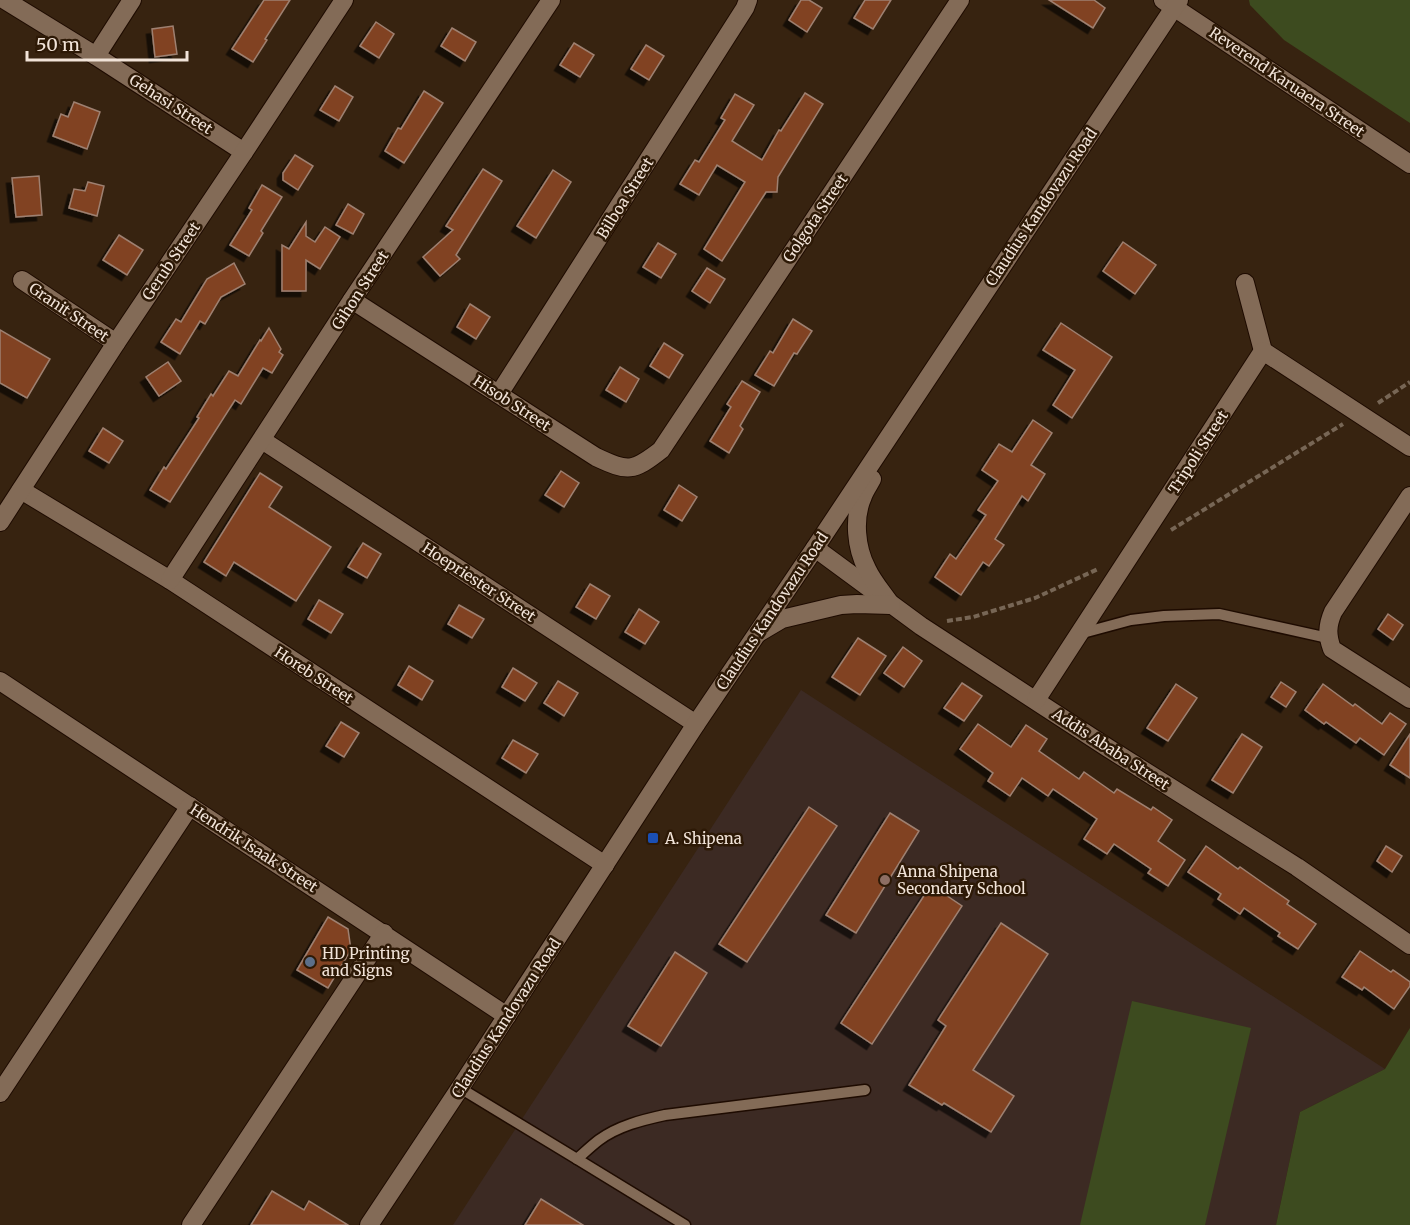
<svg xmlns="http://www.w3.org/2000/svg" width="1410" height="1225" font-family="Merriweather,serif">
<defs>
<filter id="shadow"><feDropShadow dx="-5.5" dy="5.5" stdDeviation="0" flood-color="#0009"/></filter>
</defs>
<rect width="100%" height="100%" fill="#372310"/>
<polygon fill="#3c2a23" points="801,690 1385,1069 1300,1112 1276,1225 453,1225"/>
<g fill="#3d4b1f">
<polygon points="1249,0 1410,0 1410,123 1284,40 1250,5"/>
<polygon points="1132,1001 1251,1028 1205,1225 1080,1225"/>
<polygon points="1410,1028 1410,1225 1276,1225 1300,1112 1385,1069"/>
</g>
<g fill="#814322" stroke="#9e8071" stroke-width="1.5" filter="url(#shadow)">
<polygon points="264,0 290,0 265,39 267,40 253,62 232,49"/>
<polygon points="801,0 809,0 822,8 807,32 789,20"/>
<polygon points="865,0 891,0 873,29 854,18"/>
<polygon points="1049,0 1094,0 1105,8 1093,28"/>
<polygon points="376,22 394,34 379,58 360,46"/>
<polygon points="173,26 177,54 155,57 152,29"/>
<polygon points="452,28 476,42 465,61 441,46"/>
<polygon points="574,43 594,55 580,77 560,65"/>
<polygon points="646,45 664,56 649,80 631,69"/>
<polygon points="335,86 353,97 339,121 320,110"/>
<polygon points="424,91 443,103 404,163 385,151 398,128 401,129"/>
<polygon points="805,93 823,104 778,177 777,192 766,192 722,261 704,249 745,182 717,165 699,195 680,184 695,160 699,162 725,120 721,118 735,94 754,105 732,141 762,160 779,130 781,131"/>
<polygon points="74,102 100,112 87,149 53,136 61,114 68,117"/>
<polygon points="295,155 313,166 298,190 283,180 283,173"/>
<polygon points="483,169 502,181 456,255 460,259 440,276 423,257 453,230 446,226"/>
<polygon points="553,170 571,182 536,238 517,226"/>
<polygon points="39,176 42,215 16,217 12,178"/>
<polygon points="88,182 104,186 97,216 69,208 74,189 85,191"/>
<polygon points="262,185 282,197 261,231 263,233 249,256 230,245 252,210 249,208"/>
<polygon points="348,204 364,214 353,234 336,225"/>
<polygon points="306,222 306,236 315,242 325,227 340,237 320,269 306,260 306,291 282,291 282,245 289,249"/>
<polygon points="119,235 143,250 127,275 103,260"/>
<polygon points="1123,242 1156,265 1135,294 1103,271"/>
<polygon points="658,243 676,254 661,278 643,267"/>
<polygon points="234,263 245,284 221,297 205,324 200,321 180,354 161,342 176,319 181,322 207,279"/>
<polygon points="707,268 725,279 710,303 692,291"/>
<polygon points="470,304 490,317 476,339 457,327"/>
<polygon points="793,319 812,331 797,354 794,353 774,386 755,375 770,351 773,353"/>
<polygon points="1061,323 1112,357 1072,418 1053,405 1075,370 1043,350"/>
<polygon points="269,328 281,349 279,352 283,355 272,373 263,368 241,404 235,400 170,502 150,490 164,467 166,469 199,418 197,417 211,394 213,396 229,371 238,376 260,340 261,341"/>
<polygon points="0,330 50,359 27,398 0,383"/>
<polygon points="664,343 683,355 669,378 650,366"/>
<polygon points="168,362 181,381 159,396 146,377"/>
<polygon points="620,367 639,379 626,402 606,390"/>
<polygon points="742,381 760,392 740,426 743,429 729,453 710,441 731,407 727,404"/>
<polygon points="1033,420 1052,433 1031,465 1045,474 1028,501 1022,496 995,539 1004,545 989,566 983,562 961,595 935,577 950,554 956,559 986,515 978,510 998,481 982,470 999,444 1012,452"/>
<polygon points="103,428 123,441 109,463 89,451"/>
<polygon points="561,471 579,483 564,507 545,495"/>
<polygon points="260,473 282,487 269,507 331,547 296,601 234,562 226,576 204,562"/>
<polygon points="679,485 697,497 682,521 664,510"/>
<polygon points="363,543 381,554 367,578 348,567"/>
<polygon points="590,584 610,596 596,619 576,607"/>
<polygon points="319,600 343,614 331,633 308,619"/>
<polygon points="459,605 484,619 472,638 448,624"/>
<polygon points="639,609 659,622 645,644 625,632"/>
<polygon points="1388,614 1403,625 1393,640 1378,629"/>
<polygon points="858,638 886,656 860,695 832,677"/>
<polygon points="903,647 922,661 904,687 884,673"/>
<polygon points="409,666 433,681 422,700 398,685"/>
<polygon points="513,668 537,683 525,701 502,687"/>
<polygon points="558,681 578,693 564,716 544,703"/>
<polygon points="1281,682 1296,692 1286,707 1271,697"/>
<polygon points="962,683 982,696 964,721 944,708"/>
<polygon points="1176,684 1197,698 1168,741 1147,728"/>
<polygon points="1323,684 1353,706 1355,704 1382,724 1390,713 1406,724 1384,755 1360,738 1356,743 1326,722 1324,724 1305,710"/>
<polygon points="341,722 359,733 344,757 326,746"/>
<polygon points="978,724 1011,747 1026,725 1047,739 1039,751 1079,779 1084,772 1114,793 1117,789 1151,810 1153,807 1172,820 1158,841 1185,860 1168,886 1148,873 1151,869 1114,844 1107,854 1084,839 1097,819 1053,789 1048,796 1022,778 1010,796 988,781 993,773 960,749"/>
<polygon points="1242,734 1262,747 1233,793 1212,780"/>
<polygon points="1410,734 1410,778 1390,765"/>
<polygon points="513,740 538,754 526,773 502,758"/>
<polygon points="809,807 837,826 747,962 719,944"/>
<polygon points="890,813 919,831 856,933 826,915"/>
<polygon points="1206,846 1238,869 1240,867 1260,881 1289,901 1287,904 1316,924 1298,949 1278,936 1280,933 1244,908 1240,914 1218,899 1221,894 1188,872"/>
<polygon points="1386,846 1402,856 1392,872 1377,861"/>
<polygon points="931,885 962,906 872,1044 841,1023"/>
<polygon points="328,917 348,929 351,950 328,988 297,970"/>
<polygon points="1001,923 1048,954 973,1070 1014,1096 991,1132 944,1103 942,1105 909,1085 946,1026 938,1020"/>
<polygon points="1360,951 1391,972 1393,970 1410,982 1410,986 1394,1009 1364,987 1362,990 1342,977"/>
<polygon points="675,952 707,973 661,1046 628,1026"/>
<polygon points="272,1191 304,1210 309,1201 348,1225 251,1225"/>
<polygon points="541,1199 583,1225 525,1225"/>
</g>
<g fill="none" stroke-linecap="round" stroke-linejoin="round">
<g stroke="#1e0b00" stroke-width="13">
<g id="service">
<polyline points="1079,634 1131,620 1164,616 1219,614 1328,638"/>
<path d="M460 1088 577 1159C584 1153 591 1146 599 1140 618 1126 642 1120 665 1115L865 1090"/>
<polyline points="577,1159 685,1225"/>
</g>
</g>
<g stroke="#1e0b00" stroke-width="20">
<g id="minor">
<polyline points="5,0 96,56 244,152"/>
<polyline points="96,56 132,0"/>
<polyline points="22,280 116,343"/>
<polyline points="1245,283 1263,351"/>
<path d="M352 300 596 457C628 472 633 472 661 450L960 0"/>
<polyline points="499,394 745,8 748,0"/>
<polyline points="262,440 696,724"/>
<polyline points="21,490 170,580 605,865"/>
<path d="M1410 496 1333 612C1327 626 1327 635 1332 649L1410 699"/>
<polyline points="0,522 116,343 244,152 344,0"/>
<polyline points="815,548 921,626 1108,748 1297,867 1410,945"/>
<polyline points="170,580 352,300 551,0"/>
<polyline points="0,681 507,1016"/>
<polyline points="1036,700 1263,351 1410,447"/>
<polyline points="0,1093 190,806"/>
<polyline points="191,1225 384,933"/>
</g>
</g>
<g stroke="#1e0b00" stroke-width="20">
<g id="tertiary">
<polyline points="1163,0 1410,164"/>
<path d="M872 479C869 485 865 490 863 496 853 518 856 548 867 569 873 582 883 593 891 605"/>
<polyline points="760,632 782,619 841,605 857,604 891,605"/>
<polyline points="369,1225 460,1088 696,724 815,548 1179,0"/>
</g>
</g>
<g stroke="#765" stroke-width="4" stroke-dasharray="6 3" stroke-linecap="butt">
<polyline points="1378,403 1410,382"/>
<polyline points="1171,530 1343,424"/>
<polyline points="947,621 973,617 1035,598 1098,569"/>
</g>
<use href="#service" stroke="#836b57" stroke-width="10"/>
<use href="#minor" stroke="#836b57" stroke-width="18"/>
<use href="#tertiary" stroke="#836b57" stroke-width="18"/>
</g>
<rect fill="#1a4fb4" stroke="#2d1906" stroke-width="2" x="647" y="832" width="12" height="12" rx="3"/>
<circle fill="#8d6e63" stroke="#2d1906" stroke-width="2" cx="885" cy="880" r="6"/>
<circle fill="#5c6f8a" stroke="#2d1906" stroke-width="2" cx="310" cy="962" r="6"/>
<g text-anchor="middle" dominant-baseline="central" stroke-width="5" stroke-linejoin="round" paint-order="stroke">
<g font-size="15" fill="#f1e3d8" stroke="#2d1906">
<text transform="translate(1287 82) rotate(34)">Reverend Karuaera Street</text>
<text transform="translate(171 104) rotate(33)">Gehasi Street</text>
<text transform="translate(625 198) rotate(-58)">Bilboa Street</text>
<text transform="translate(1041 207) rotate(-56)">Claudius Kandovazu Road</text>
<text transform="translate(815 218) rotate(-56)">Golgota Street</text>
<text transform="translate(171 261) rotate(-56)">Gerub Street</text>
<text transform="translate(360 290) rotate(-57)">Gihon Street</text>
<text transform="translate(69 312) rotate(34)">Granit Street</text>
<text transform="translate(512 403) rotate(33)">Hisob Street</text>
<text transform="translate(1198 452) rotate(-57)">Tripoli Street</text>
<text transform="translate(479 582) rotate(33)">Hoepriester Street</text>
<text transform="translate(772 611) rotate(-56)">Claudius Kandovazu Road</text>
<text transform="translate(314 675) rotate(33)">Horeb Street</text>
<text transform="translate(1111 749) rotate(33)">Addis Ababa Street</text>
<text transform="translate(254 848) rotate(33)">Hendrik Isaak Street</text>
<text transform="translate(506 1018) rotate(-57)">Claudius Kandovazu Road</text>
</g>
<g font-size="15" fill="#f1e3d8" stroke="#2d1906" text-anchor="start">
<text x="665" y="838">A. Shipena</text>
<text x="897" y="871">Anna Shipena<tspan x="897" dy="17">Secondary School</tspan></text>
<text x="322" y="953">HD Printing<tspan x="322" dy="17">and Signs</tspan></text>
</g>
</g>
<path d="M27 51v9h160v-9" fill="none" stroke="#f1e3d8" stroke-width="3"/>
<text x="36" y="51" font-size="18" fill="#f1e3d8" stroke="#2d1906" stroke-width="4.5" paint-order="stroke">50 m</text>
</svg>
